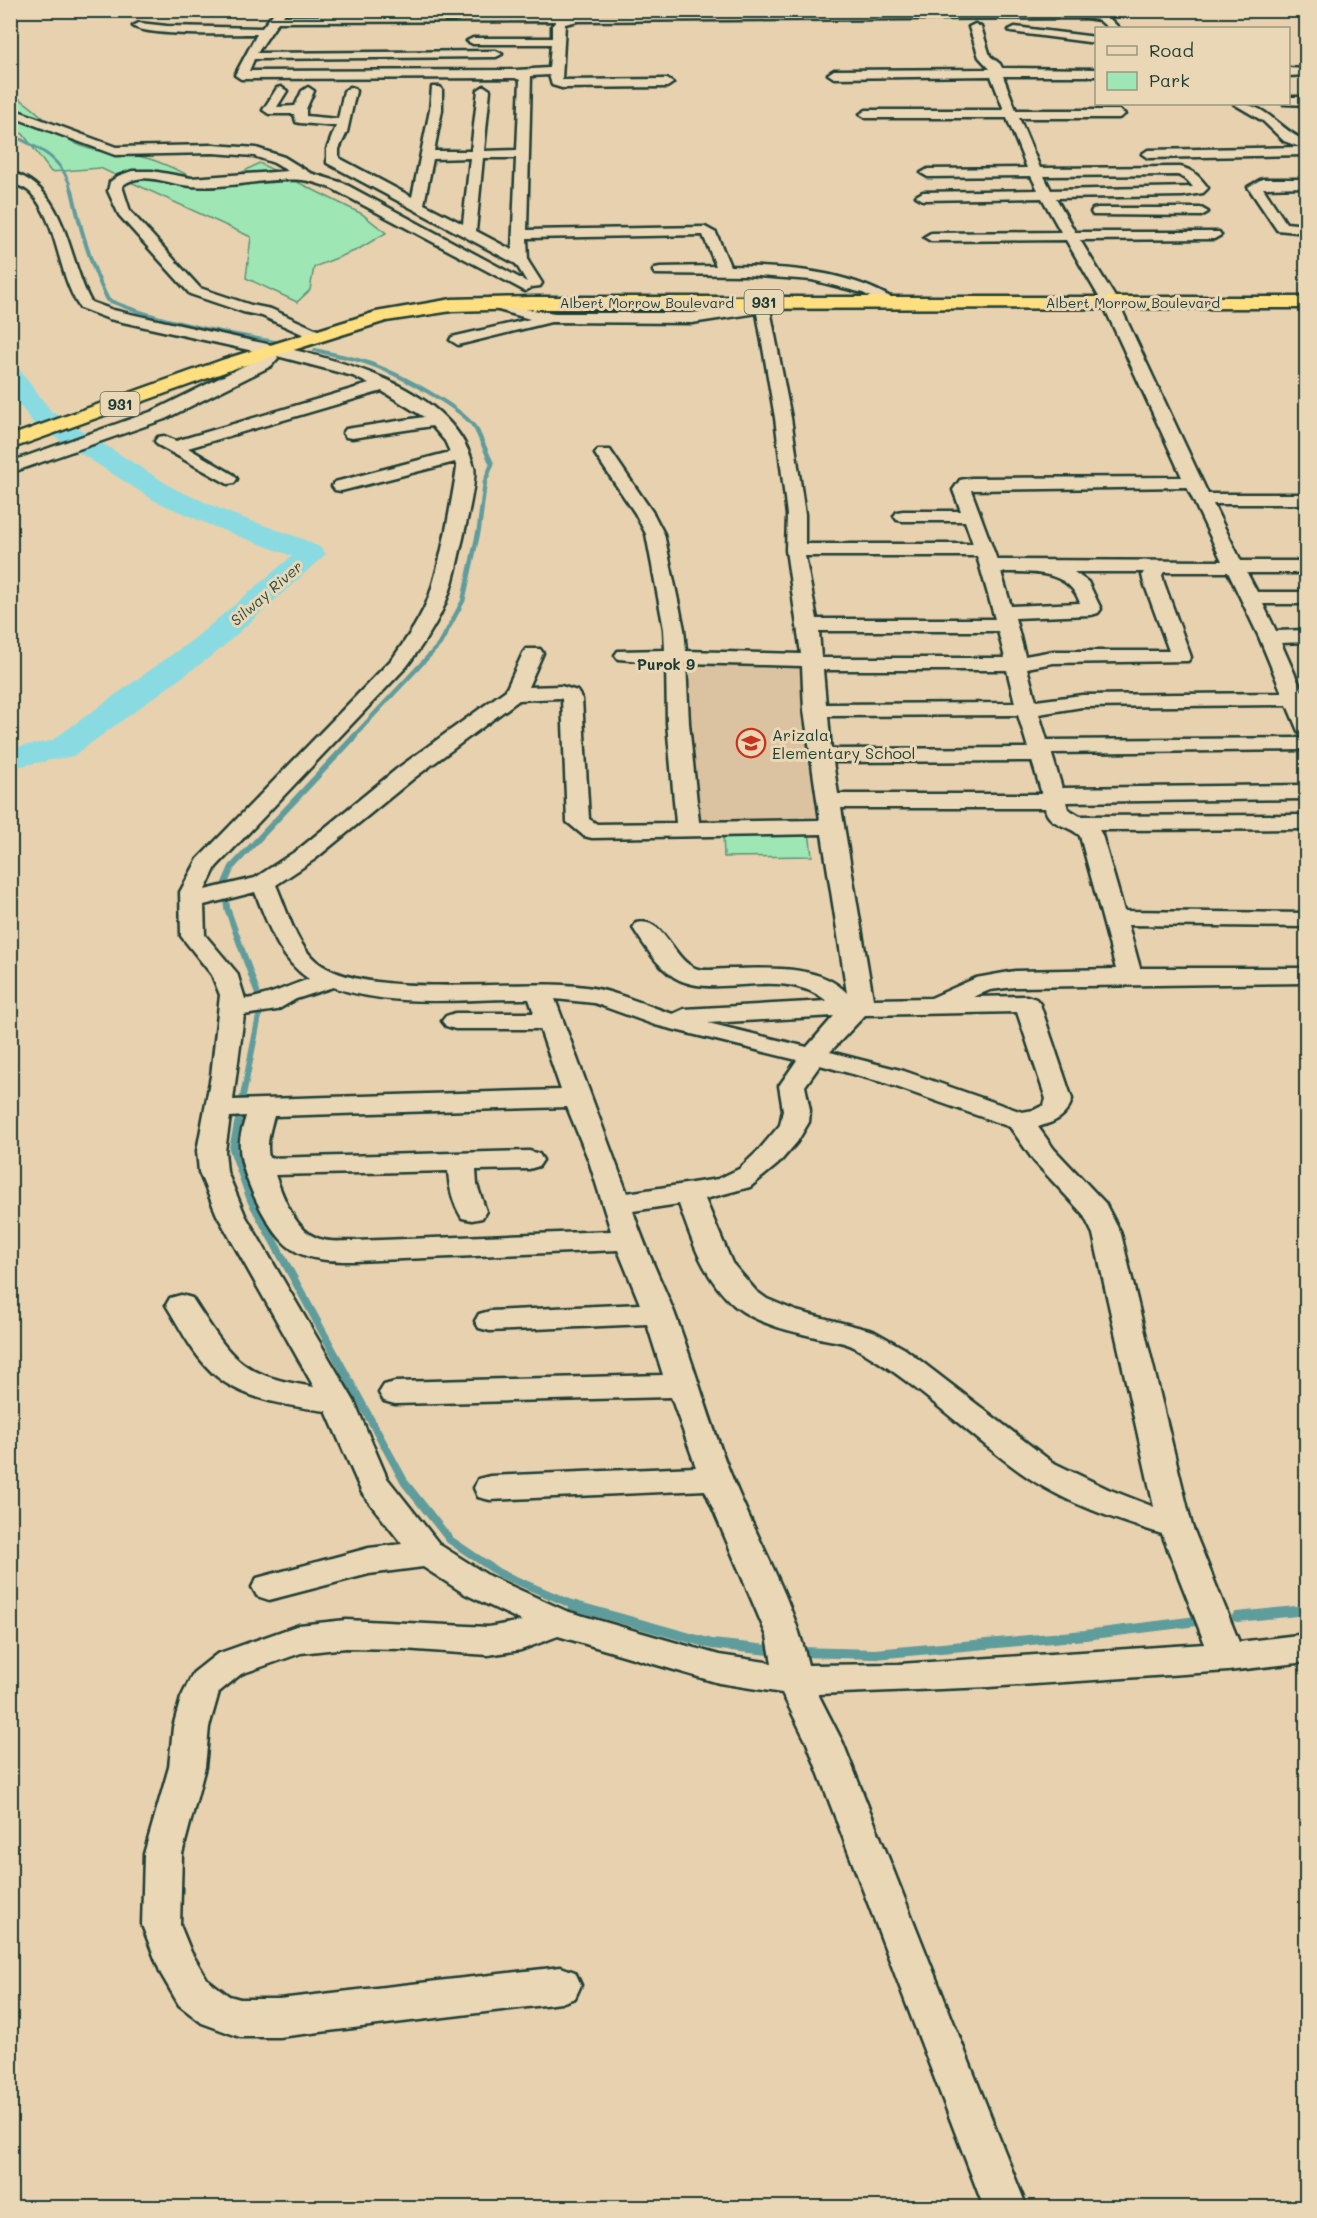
<svg xmlns="http://www.w3.org/2000/svg" width="1317" height="2218" font-family="Mali,sans-serif">
<rect width="100%" height="100%" fill="#e8d1ae"/>
<filter id="ink" filterUnits="userSpaceOnUse"><feTurbulence type="fractalNoise" baseFrequency=".0167" numOctaves="2"/><feDisplacementMap in="SourceGraphic" scale="12" xChannelSelector="R" yChannelSelector="G"/><feConvolveMatrix kernelMatrix="1 2 1 2 8 2 1 2 1" color-interpolation-filters="sRGB"/></filter>
<g filter="url(#ink)">
<polygon fill="#dbc2a0" points="680,663 804,663 827,823 695,825"/>
<g fill="#9ee6b4" stroke="#5e9274" stroke-width="1.5">
<path d="M10 95C27 98 55 132 73 142 99 156 120 151 146 158 169 164 193 178 214 188L259 163 362 214 386 233 357 250 314 267 310 290 297 302 246 278 251 237 100 168 51 172 23 134 11 130Z"/>
<polygon points="809,831 812,856 724,857 723,832"/>
</g>
<g fill="none" stroke-linecap="round" stroke-linejoin="round">
<path stroke="#5f9c9c" stroke-width="3" d="M10 134C39 148 64 158 72 192"/>
<g stroke="#5f9c9c" stroke-width="4">
<path d="M72 190C80 228 90 265 108 300 160 322 219 332 275 342"/>
<path d="M315 350C331 354 349 357 365 362 392 371 467 408 478 433"/>
</g>
<polyline stroke="#5f9c9c" stroke-width="4.5" points="353,737 440,644 463,601 479,529 485,482 492,464 477,431"/>
<polyline stroke="#5f9c9c" stroke-width="6" points="238,1121 259,1016 260,1000 227,908 225,883 232,867 355,736"/>
<polyline stroke="#5f9c9c" stroke-width="8" points="239,1120 233,1149 251,1200 405,1483 450,1540 499,1573 576,1606"/>
<g stroke="#5f9c9c" stroke-width="10">
<polyline points="572,1605 712,1644 778,1651"/>
<polyline points="1237,1617 1306,1610"/>
<polyline points="798,1652 875,1654 1085,1635 1205,1620"/>
</g>
<polygon fill="#8adbe1" fill-rule="evenodd" points="10,367 19,369 51,411 175,489 232,514 303,539 321,548 326,554 217,652 73,756 10,768 10,748 51,741 195,638 292,556 212,526 155,501 33,423 10,392"/>
<g stroke="#1f3d34" stroke-width="5">
<g id="street">
<path d="M276 10H287L283 16 1085 12 1107 16 1119 28H1108L1099 20 1085 18 578 21 565 24 562 80 667 79 673 83 667 87 562 88 552 85 549 75 531 76 527 230 705 227 716 233 730 266C787 267 844 270 894 299L897 302 889 307 863 293 812 280 746 275 655 274 653 271 655 268 660 267 716 266 703 235 527 238 528 261 542 283 540 286 532 287 525 291 333 189C323 185 313 181 302 180 263 177 223 191 183 185 163 182 140 171 122 186L130 211 200 288 251 305 271 309 324 333 326 336 318 341 262 316 243 312 190 294 119 215 108 191 110 182 118 176 132 171H152L191 178 288 171 274 163 254 156 213 153 115 155 10 116V108L116 147 213 145 256 148 284 157 310 173 343 183 527 282 516 264 327 163V149L336 126 300 123 296 122 294 114H269L263 110 277 88 281 87 287 91 277 107 295 106 302 91 308 87 314 91 306 109V116L338 119 344 91 350 87 354 88 356 91 347 132 339 149V158L412 197 430 110 432 87H440L442 90V110L434 151H471L478 90 484 86 490 90 484 151 517 150 520 80 515 78 241 79 235 75 257 34C235 34 147 37 133 26L139 23 167 26 262 28ZM556 21 552 26V38H473L467 41 473 44H551L549 68 517 70 249 71 254 59 496 57 502 54 496 51 257 53 278 22ZM470 158 463 224 424 204 433 159ZM483 158H516L512 250 476 231Z"/>
<path d="M975 24 981 27 990 56 1000 64 1002 68 1096 69V76H1003L1016 110H1119L1125 114 1119 118H1019L1040 168 1180 167C1193 170 1200 177 1208 188L1203 193 1183 196 1056 198 1075 232H1219L1221 235 1214 239 1080 240 1118 302 1208 494H1306V504H1213L1241 561H1306V573H1247L1257 592H1306V604H1263L1276 631 1306 630V642L1281 643 1303 693H1306V732L1298 731 1287 705 1082 707 1039 714 1047 740 1306 738V750L1052 753V755L1062 788 1306 785V799L1066 802 1068 809 1080 816 1306 815V829L1099 830 1102 835 1124 911 1306 913V927L1128 925 1140 968H1306V983L1015 987 990 990 973 997 1027 996 1036 999 1040 1004 1072 1099C1067 1117 1055 1122 1038 1127L1054 1149 1105 1203 1121 1234 1192 1526 1239 1642 1306 1634V1662L1228 1671 989 1687 818 1694 843 1743 1027 2208H984L807 1743 782 1693 719 1683 558 1636 521 1650 488 1655 403 1649 346 1648 301 1653 241 1674 219 1692 209 1727 205 1767 182 1854 180 1925 191 1952 207 1979 229 1996 240 1999H279L561 1967 575 1972 581 1985 575 1998 561 2003 279 2037H240L202 2023 179 2005 161 1974 142 1925 144 1854 169 1767 173 1727 181 1698 193 1673 217 1654 299 1625 346 1620 488 1627 522 1621 465 1594 423 1567 369 1574 269 1600 257 1596 252 1587 257 1578 369 1548 402 1544 362 1493 326 1411C286 1405 235 1399 207 1367 190 1349 179 1326 166 1305L170 1298 181 1295 192 1298C231 1357 238 1376 314 1387L217 1215 199 1172 197 1151 211 1076 220 995 212 975 181 936 180 892 198 859 393 658C407 638 422 617 430 594 443 553 450 510 457 468L455 462 341 491 335 490 332 486 335 482 450 452 445 441 432 426 352 438 346 437 343 433 346 429 424 417 382 391 188 448 234 475 237 479 234 483 228 484 158 445 155 441 158 437 164 436 176 441 369 384 353 376 277 356 278 358 271 366 165 419 10 473V462L153 411 262 357 258 352 109 319 80 308C57 274 59 224 31 193 26 188 17 185 10 182V172C67 187 67 259 91 302L113 310C156 320 199 329 243 339 317 355 452 379 474 467 477 479 466 524 463 538 458 557 455 578 448 596 439 622 423 644 407 666L216 867 205 890 255 878 299 849 398 768 506 690 523 653 526 649H540L543 653 528 687 561 686 577 691 582 699 589 819 597 824 676 823 667 723 666 663 618 659 615 655 618 651 665 650 664 629 646 534 635 513 595 454 598 450H610L653 513 664 534 684 629 686 651 801 654 786 550 787 515 775 418 757 313 692 323 551 322 458 345 450 340 452 337 530 319 484 306 481 303 489 298 525 309 555 313H692L756 304 758 299H768L791 418 805 515V544H973L965 521H903L897 520 894 516 897 512 903 511H961L953 490 960 480 971 478 1182 477 1102 302 1066 240 931 241 924 237 931 233 1061 232 1042 198 923 200 916 196 923 192 1038 190 1031 176 928 177 921 173 928 169 1027 168 1007 118H866L860 114 866 110H1004L991 76 834 78 828 74 834 70 990 69 979 57 969 27ZM1178 175 1187 180 1193 187 1051 190 1044 176ZM1187 487 1222 561 997 560 971 490ZM805 556H977L995 619H817ZM1001 572C1030 572 1069 569 1080 603L1011 606ZM1074 572H1144L1142 575 1144 583 1169 651H1053L1025 656 1015 618 1091 615 1098 613 1101 609 1088 582ZM1164 572H1228L1259 637 1282 693 1082 695 1036 701 1027 668 1053 663 1188 661 1191 657 1164 583 1162 575ZM819 631H998L1005 658H821ZM686 663 802 666 804 710 820 820 699 822 689 723ZM823 670H1007L1015 703 826 704ZM559 698 562 699 567 822 584 836 592 838 822 834 847 993C818 963 765 969 727 969 717 969 704 972 695 968 671 958 664 916 636 923L633 928C644 945 657 966 674 977 715 1002 781 964 827 1001L684 1009 673 1014C644 1005 616 991 586 987 520 977 365 1002 316 961 295 943 287 910 276 885L315 859 414 778 519 700ZM1018 715 1028 748 831 749 828 716ZM1032 761 1042 794H838L833 762ZM841 808H1045C1048 826 1070 825 1080 836L1116 969 1015 971 976 978 931 998 873 999ZM255 892C268 924 279 959 309 979 288 986 267 997 245 999L237 973 205 935 204 905ZM333 987C395 1009 465 998 529 999L534 1013H455L446 1016 442 1021 446 1026 455 1029H540L561 1090 233 1100 244 1015 277 1010 296 999ZM555 999 594 1003 655 1025 797 1060 779 1086 783 1110 780 1125 758 1151 739 1169 718 1179 627 1193ZM1017 1012 1046 1099 1044 1105 1034 1110 1022 1112 904 1071 830 1052 865 1015ZM834 1016 807 1047 708 1023ZM820 1065 885 1083 1010 1127 1034 1161 1083 1214 1093 1234 1154 1507 1108 1489 1052 1462 905 1349 873 1331 796 1311 767 1299 756 1291 732 1263 705 1199 750 1187 778 1164 797 1142 809 1122 810 1110 805 1086ZM567 1107 589 1161 611 1231 355 1241C343 1241 328 1243 317 1238 294 1229 283 1196 275 1175L448 1171C449 1187 453 1204 462 1218L472 1220 482 1218 486 1211 477 1185 476 1170 529 1169 539 1166 543 1160 539 1154 529 1151 269 1158C266 1143 270 1130 274 1116ZM246 1116C243 1127 239 1137 240 1148 241 1176 269 1234 292 1249 309 1261 335 1261 355 1261L618 1250 640 1304 490 1311 479 1314 475 1321 479 1328 490 1331 647 1324 663 1375 395 1382 384 1385 379 1393 384 1401 395 1404 671 1397 696 1467 490 1476 478 1479 474 1488 478 1497 490 1500 705 1490 767 1636 772 1663 719 1655 566 1611 489 1576 440 1545 387 1478 354 1401 245 1215 227 1172 225 1151 230 1117ZM679 1204C691 1239 705 1281 735 1306 759 1325 794 1332 824 1339 834 1341 845 1342 854 1347 918 1382 969 1437 1029 1478 1068 1504 1117 1520 1162 1534L1205 1644 899 1664 808 1665C794 1601 758 1541 733 1480 710 1425 695 1367 674 1312 660 1278 644 1246 633 1211Z"/>
<polygon points="1015,27 1096,37 1096,43 1011,32 1009,30"/>
<polygon points="1288,68 1306,69 1306,75 1288,76"/>
<polygon points="1288,97 1306,97 1306,105 1284,104 1288,104"/>
<path d="M1234 104C1265 101 1280 131 1306 141V155L1148 158 1142 154 1148 150 1300 147 1284 141 1263 121Z"/>
<polygon points="1262,179 1306,179 1306,187 1263,188 1286,223 1306,225 1306,233 1277,230 1248,187"/>
<polygon points="1098,208 1201,208 1208,212 1201,216 1093,215 1091,212 1093,209"/>
</g>
</g>
<g stroke="#1f3d34" stroke-width="5">
<polygon id="highway" points="531,297 1306,297 1306,308 531,309 452,311 386,321 236,368 10,449 10,436 222,360 376,312 452,299"/>
</g>
<use href="#street" fill="#ead7b5" fill-rule="evenodd"/>
<use href="#highway" fill="#ffdf80" fill-rule="evenodd"/>
</g>
</g>
<defs>
<g id="school-ring" transform="scale(1.5)"><circle r="9.5" fill="#ead7b5" stroke="#c8321e" stroke-width="1.5"/><path d="M0-5L7-2L0 1L-7-2ZM-4 1L0 2.5L4 1V4Q0 6-4 4Z" fill="#c8321e"/></g>
</defs>
<g fill-rule="evenodd">
<use href="#school-ring" x="751" y="743"/>
</g>
<g text-anchor="middle" dominant-baseline="central" stroke-width="6" stroke-linejoin="round" paint-order="stroke">
<g font-size="14" fill="#1f3d34" stroke="#ead7b5">
<text x="647" y="302">Albert Morrow Boulevard</text>
<text x="1133" y="302">Albert Morrow Boulevard</text>
</g>
<g fill="#ead7b5" stroke="#5c6b5b" stroke-width="1.5">
<rect x="744.5" y="290" width="39" height="24" rx="4.5"/>
<rect x="100.5" y="392" width="39" height="24" rx="4.5"/>
</g>
<g font-size="15" font-weight="bold" fill="#1f3d34">
<text x="764" y="302">931</text>
<text x="120" y="404">931</text>
</g>
<g font-size="15" font-style="italic" fill="#2a4d45" stroke="#ead7b5">
<text transform="translate(266 593) rotate(-41)">Silway River</text>
</g>
<g font-size="15" font-weight="bold" fill="#1f3d34" stroke="#ead7b5">
<text x="666" y="664">Purok 9</text>
</g>
<g font-size="16" fill="#1f3d34" stroke="#ead7b5" text-anchor="start">
<text x="772" y="734">Arizala<tspan x="772" dy="18">Elementary School</tspan></text>
</g>
</g>
<rect width="1317" height="2218" fill="none" stroke="#ead7b5" stroke-width="36"/>
<rect x="18" y="18" width="1281" height="2182" fill="none" stroke="#1f3d34" stroke-width="2" filter="url(#ink)"/>
<rect x="1095" y="27" width="195" height="78" fill="#ead7b5" stroke="#999981" stroke-width="1.5"/>
<rect x="1107" y="46" width="30" height="9" fill="#ead7b5" stroke="#999981" stroke-width="1.5"/>
<text x="1149" y="57" font-size="18" fill="#1f3d34">Road</text>
<rect x="1107" y="72" width="30" height="18" fill="#9ee6b4" stroke="#999981" stroke-width="1.5"/>
<text x="1149" y="87" font-size="18" fill="#1f3d34">Park</text>
</svg>
